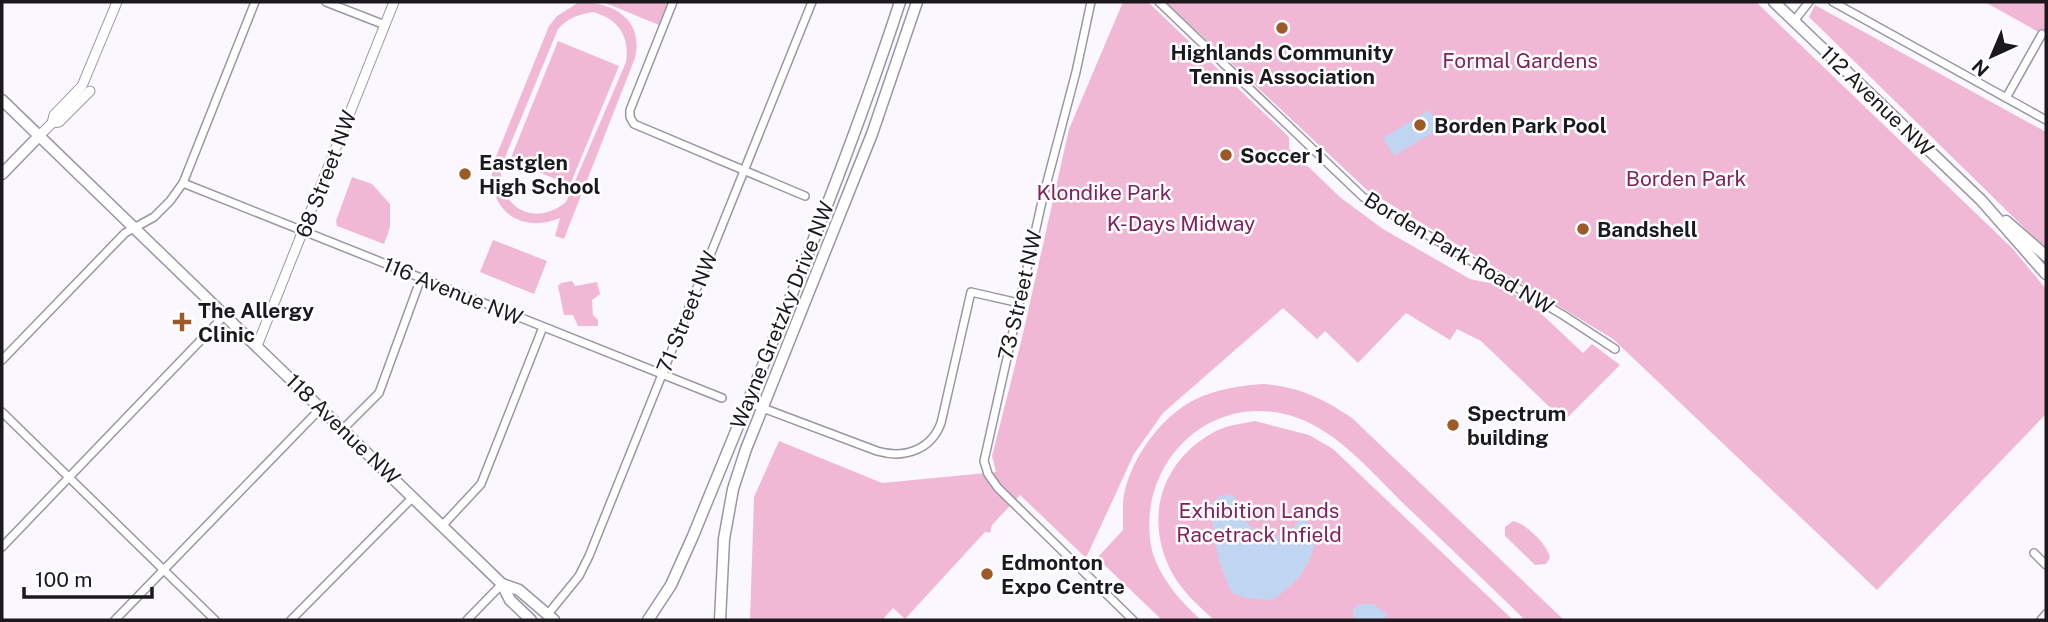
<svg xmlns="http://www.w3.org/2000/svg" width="2048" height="622" font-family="'Public Sans',sans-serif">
<rect width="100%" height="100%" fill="#faf8fe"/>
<g fill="#f1b8d5" fill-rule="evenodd">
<path d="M579 2C613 2 644 19 635 58L564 239 555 236 560 218C520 235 485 208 493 164L549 26 557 16ZM592 12C618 18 630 36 626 62L566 202C534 228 498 208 501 167L558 29C568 18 577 15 592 12Z"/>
<polygon points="603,2 668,2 659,25"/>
<polygon points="1123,2 1148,2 1289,137 1289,149 1293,152 1341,198 1383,229 1470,279 1499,285 1532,305 1583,353 1592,344 1620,365 1564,421 1481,341 1457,329 1450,340 1406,313 1358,363 1325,331 1317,339 1283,308 1163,413 1134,454 1086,558 1020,495 992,525 990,533 985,532 905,619 893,608 884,618 885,620 750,620 754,497 779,441 882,483 996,472 992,456 1022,338 1069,129"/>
<polygon points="1166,2 1756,2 2012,248 2046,289 2046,414 1877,590 1613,339 1367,190"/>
<polygon points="1985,2 2046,2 2046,36 2042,34"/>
<polygon points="1815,5 2046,132 2046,249 1809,17"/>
<polygon points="558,41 619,66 570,185 510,160"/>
<polygon points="352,177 372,184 390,204 390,227 384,244 337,226 336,221"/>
<polygon points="493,240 547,261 534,294 480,272"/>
<polygon points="572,281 575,286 597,282 600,294 592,300 593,315 598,320 598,326 578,326 573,315 564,315 558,286 561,283"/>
<path d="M1262 384C1297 386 1323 398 1352 418L1564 620H1525C1486 582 1446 544 1406 506 1373 474 1339 432 1295 417 1211 389 1137 462 1151 546 1157 575 1180 601 1201 620H1162L1097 558 1123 530C1123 521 1123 512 1123 503 1126 464 1160 417 1194 400 1216 389 1238 386 1262 384Z"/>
<path d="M1255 421 1309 435 1333 449 1513 620H1214C1198 606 1181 590 1171 571 1144 518 1161 461 1214 432 1226 425 1241 424 1255 421Z"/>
<path d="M1513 521C1525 523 1548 545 1550 558L1546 564 1535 565 1505 536V527Z"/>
</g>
<g fill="#c0d5f2">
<polygon points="1429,110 1440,128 1394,156 1383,138"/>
<path d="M1231 495 1235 497C1237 503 1237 509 1240 514 1247 529 1275 544 1290 533 1294 529 1297 523 1299 518L1306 520 1316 538C1309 571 1298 580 1273 600L1247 598 1232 593C1218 565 1211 535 1212 504L1220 496Z"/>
<polygon points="1362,604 1373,604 1387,614 1384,620 1354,620 1353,609"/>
</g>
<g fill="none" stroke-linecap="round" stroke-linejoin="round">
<g stroke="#9a96a3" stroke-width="10">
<g id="minor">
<polyline points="326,2 385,25"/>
<polyline points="673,2 630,110 630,117 634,124 805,196"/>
<polyline points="1091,2 1076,72 1043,197 984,461 988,474 998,488 1133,620"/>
<polyline points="1159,2 1363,197 1563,315 1615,349"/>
<polyline points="1833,2 2046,120"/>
<polyline points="1794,21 1809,2"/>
<polyline points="2006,98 2042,34"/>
<polyline points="183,183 722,398"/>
<polyline points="2,360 125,233 154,217 170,201 183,183 255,2"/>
<path d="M747 402 877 451C904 459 931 450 941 423L971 292 1019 303"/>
<polyline points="2,412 215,620"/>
<polyline points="343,429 379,393 421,278"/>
<polyline points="442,526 481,484 543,327"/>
<polyline points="2,547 225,315"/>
<polyline points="2034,553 2046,565"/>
<polyline points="548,614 579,576 589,556 812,2"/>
<polyline points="115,620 321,408"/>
<polyline points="291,620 413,497"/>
<polyline points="467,620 502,584"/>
<polyline points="2041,620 2046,614"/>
</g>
</g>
<g stroke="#9a96a3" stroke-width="11">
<g id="tertiary">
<polyline points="52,123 59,122 90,91"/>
<polyline points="39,136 52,123 54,115 82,86 117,2"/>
<polyline points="257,346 394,2"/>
</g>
</g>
<g stroke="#9a96a3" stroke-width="13">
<g id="secondary">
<polyline points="1774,2 1981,200 2046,274"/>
<polyline points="2,100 502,584 510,600 531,620"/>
<polyline points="2,174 39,136"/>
<polyline points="2006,221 2046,256"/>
<polyline points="502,584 519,590 554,620"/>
</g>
</g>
<g stroke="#9a96a3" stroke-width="13">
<g id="primary">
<path d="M648 620 671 585 693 536C765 359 841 183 900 2"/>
<polyline points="720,620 724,539 733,489 746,449 872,134 917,2"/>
</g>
</g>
<use href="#minor" stroke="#fff" stroke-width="7"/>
<use href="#tertiary" stroke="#fff" stroke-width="9"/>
<use href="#secondary" stroke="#fff" stroke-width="10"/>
<use href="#primary" stroke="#fff" stroke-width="10"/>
</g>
<g fill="#9c5a28" stroke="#fff" stroke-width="2.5">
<circle cx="1282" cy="28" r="7"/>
<circle cx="1420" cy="125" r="7"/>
<circle cx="1226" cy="155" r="7"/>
<circle cx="465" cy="174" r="7"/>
<circle cx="1583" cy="229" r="7"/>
<path d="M178.5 311.5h7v7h7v7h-7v7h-7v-7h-7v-7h7z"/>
<circle cx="1453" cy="425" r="7"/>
<circle cx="987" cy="574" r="7"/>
</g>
<g text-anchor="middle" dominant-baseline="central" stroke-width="5" stroke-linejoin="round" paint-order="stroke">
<g font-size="21" font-weight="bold" fill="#1b191e" stroke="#fff" text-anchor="start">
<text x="1282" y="52" text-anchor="middle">Highlands Community<tspan x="1282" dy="24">Tennis Association</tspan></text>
<text x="1434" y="125">Borden Park Pool</text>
<text x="1240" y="155">Soccer 1</text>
<text x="479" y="162">Eastglen<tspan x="479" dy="24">High School</tspan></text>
<text x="1597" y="229">Bandshell</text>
<text x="198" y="310">The Allergy<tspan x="198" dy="24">Clinic</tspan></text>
<text x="1467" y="413">Spectrum<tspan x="1467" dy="24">building</tspan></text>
<text x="1001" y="562">Edmonton<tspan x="1001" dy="24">Expo Centre</tspan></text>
</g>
<g font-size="21" fill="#81215e" stroke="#fff">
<text x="1520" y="60">Formal Gardens</text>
<text x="1686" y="178">Borden Park</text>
<text x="1104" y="192">Klondike Park</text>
<text x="1181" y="223">K-Days Midway</text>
<text x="1259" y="510">Exhibition Lands<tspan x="1259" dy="24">Racetrack Infield</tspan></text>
</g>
<g font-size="21" fill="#1b191e" stroke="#fff">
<text transform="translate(1877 101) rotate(44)">112 Avenue NW</text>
<text transform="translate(326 174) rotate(-69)">68 Street NW</text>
<text transform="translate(1459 253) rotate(31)">Borden Park Road NW</text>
<text transform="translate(453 291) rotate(22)">116 Avenue NW</text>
<text transform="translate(1020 295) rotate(-77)">73 Street NW</text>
<text transform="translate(687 312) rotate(-68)">71 Street NW</text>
<text transform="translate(782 315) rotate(-68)">Wayne Gretzky Drive NW</text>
<text transform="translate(343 429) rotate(44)">118 Avenue NW</text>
</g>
</g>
<rect width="2048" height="622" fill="none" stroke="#1b191e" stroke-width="7"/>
<g transform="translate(1992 56) rotate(224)" stroke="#ffffff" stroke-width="5" paint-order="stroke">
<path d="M0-5L12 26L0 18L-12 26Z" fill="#1b191e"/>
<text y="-10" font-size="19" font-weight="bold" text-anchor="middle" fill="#1b191e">N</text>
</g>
<path d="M24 587v10h128v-10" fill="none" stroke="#1b191e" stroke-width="3.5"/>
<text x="35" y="587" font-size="21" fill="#1b191e" stroke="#ffffff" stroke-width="5" paint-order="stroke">100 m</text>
</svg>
